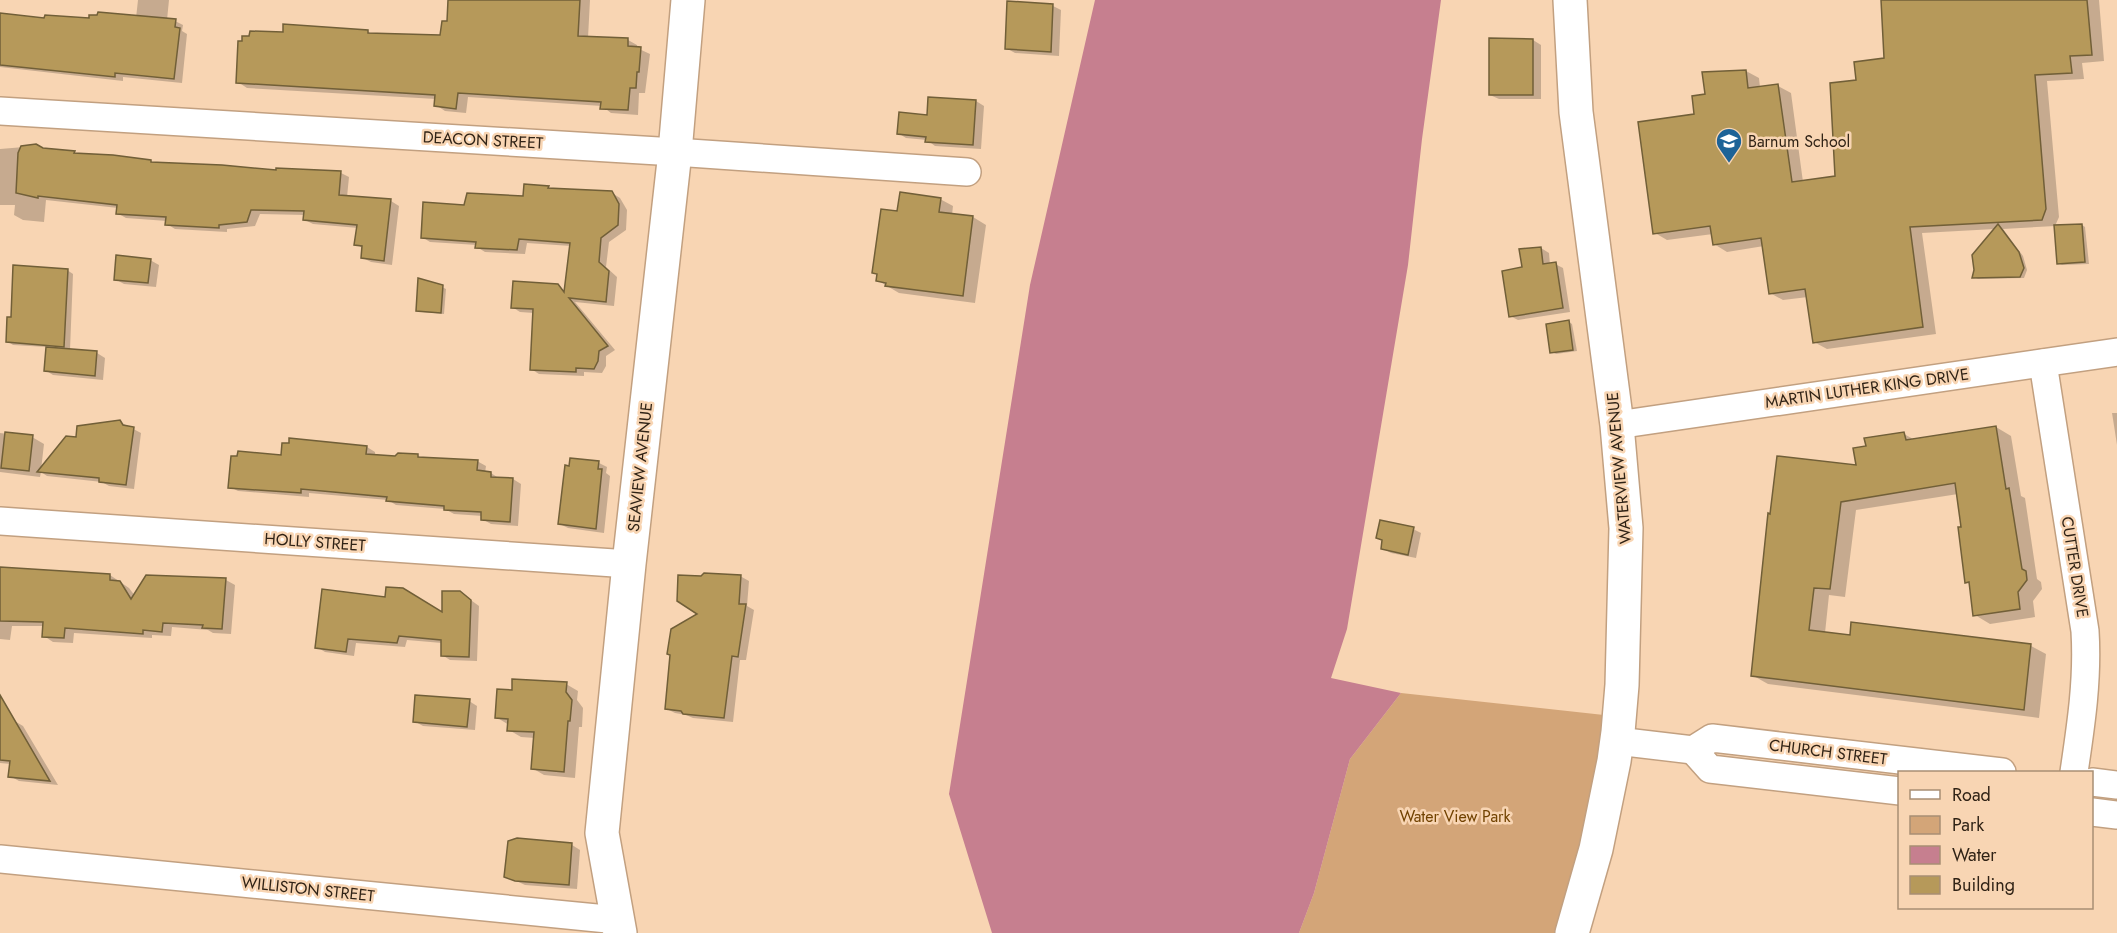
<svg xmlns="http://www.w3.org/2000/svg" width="2117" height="933" font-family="Jost,sans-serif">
<rect width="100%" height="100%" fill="#f8d5b3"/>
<polygon fill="#d3a578" points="1401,693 1604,715 1598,761 1584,832 1556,933 1299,933 1314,893 1350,759"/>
<polygon fill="#c67f8f" points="1095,0 1441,0 1422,139 1408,265 1347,629 1331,678 1401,693 1350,759 1314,893 1299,933 992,933 949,794 1030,285"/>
<g fill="#0003">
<polygon points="138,0 169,0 167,20 175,21 183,25 182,31 187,34 182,83 123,77 123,81 0,67 0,23 136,18"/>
<polygon points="450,0 590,0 588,38 628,40 637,45 637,48 650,54 645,93 639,93 638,115 611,113 602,106 468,97 466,113 445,111 436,105 436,99 247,88 238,82 367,31 372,34 442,37 448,23"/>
<polygon points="1882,0 2099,0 2104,61 2082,63 2084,79 2047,81 2059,217 2055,226 2003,229 2023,256 2027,270 2024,278 1978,279 1974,277 1995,229 1922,233 1936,334 1827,349 1814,342 1808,297 1783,300 1770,293 1764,246 1727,252 1714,244 1713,234 1667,240 1655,233 1696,116 1746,71 1759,78 1760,88 1778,86 1791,93 1803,182 1836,177 1858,81 1885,60"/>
<polygon points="1053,6 1061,10 1059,56 1015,53 1006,48"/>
<polygon points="1533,40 1541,45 1541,99 1499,99 1490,95"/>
<polygon points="976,101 984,106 981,149 935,146 927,140 906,138 898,133 928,117"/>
<polygon points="36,146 43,149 74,153 78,155 150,161 154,163 277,172 341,173 349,177 347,197 391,201 399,206 392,265 371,262 363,258 364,249 356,244 358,228 313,224 305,220 305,215 260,214 255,226 227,229 227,232 175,229 167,224 167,221 126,218 117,213 118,208 46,200 44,222 23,220 14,215 15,205 0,205 0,149"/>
<polygon points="548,187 553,190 612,193 620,198 627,210 626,230 609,242 606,267 617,277 614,306 575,302 615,350 606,356 606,366 602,373 584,372 584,376 539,374 531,369 534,313 520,312 512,307 557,286 565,291 571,246 527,243 525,254 485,252 477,247 477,245 430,242 422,237 465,206 524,197"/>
<polygon points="940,199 953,206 952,215 973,217 986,225 975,303 899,293 877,280 878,275 874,273"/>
<polygon points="2082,225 2085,227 2089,264 2062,265 2058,263"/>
<polygon points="1541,248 1549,253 1550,265 1555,264 1563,268 1570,312 1518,320 1510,316 1524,269"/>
<polygon points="150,260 159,265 156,287 124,284 115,279"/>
<polygon points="67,270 73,274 70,350 97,353 105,358 103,380 53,375 45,370 47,347 13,345 7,341"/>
<polygon points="442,287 446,289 444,314 422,312 418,310"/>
<polygon points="1569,322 1572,324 1577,351 1556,354 1552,352"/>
<polygon points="2112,413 2117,413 2117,445"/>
<polygon points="120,422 141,433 134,489 109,486 102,482 47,476 41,472 40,477 0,472 0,433 32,437 44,444 41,470 77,439"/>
<polygon points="1996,427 2011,436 2021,496 2025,498 2037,579 2041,582 2042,589 2033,601 2035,617 1990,624 1975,615 1971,585 1966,582 1963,528 1958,494 1856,510 1845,597 1829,595 1825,633 2031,646 2046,654 2039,718 1768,684 1752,675 1867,447 1904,434 1915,440"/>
<polygon points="291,440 367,447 375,452 375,456 396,457 399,454 418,456 423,458 477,461 486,466 485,473 491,473 500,479 513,479 521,484 518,526 491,524 482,519 483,516 454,514 445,509 396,505 388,500 309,493 309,497 238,491 230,487 283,456 290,445"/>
<polygon points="599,463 607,467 606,473 610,476 604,533 568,528 560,524"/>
<polygon points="1413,529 1421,533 1416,558 1391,553 1382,548 1384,541 1378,538"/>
<polygon points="0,568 110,575 129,588 135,596 226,580 235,585 231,634 213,633 208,630 172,627 171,636 152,635 152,638 74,633 73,643 53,642 44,636 44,626 12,626 10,640 0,639"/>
<polygon points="740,576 749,581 747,606 754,610 746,660 740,660 733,722 693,718 686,715 675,713 667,709 700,614"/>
<polygon points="323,590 443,615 468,598 479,606 477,661 450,660 442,655 442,643 407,640 405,647 356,643 354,656 325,652 317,647"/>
<polygon points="566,684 578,691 577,700 583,708 582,727 579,727 575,778 544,775 532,768 535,738 521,737 509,730 509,725 496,717 513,692"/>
<polygon points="469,701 477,706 475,730 423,726 414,721"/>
<polygon points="0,719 13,720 23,726 58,785 19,781 10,776 11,764 0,763"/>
<polygon points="572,845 580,850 577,889 525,885 506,876"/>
</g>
<g fill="#b6995a" stroke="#715f38" stroke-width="1.5">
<polygon points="448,0 580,0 578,36 628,38 628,46 641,47 639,72 637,72 636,88 630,88 628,110 600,109 601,102 458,93 456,109 434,106 435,95 236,83 238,41 242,41 242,36 249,36 250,31 283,32 283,24 368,30 368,33 440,35 442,21 447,21"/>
<polygon points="1881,0 2087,0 2092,55 2070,56 2072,73 2035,75 2046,209 2042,220 1910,227 1923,327 1813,343 1805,289 1769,294 1761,238 1713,245 1710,226 1653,234 1638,122 1694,114 1692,96 1705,94 1702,72 1746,70 1748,88 1778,84 1792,182 1835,176 1830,83 1856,80 1854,62 1884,58"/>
<polygon points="1007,1 1053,4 1051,52 1005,49"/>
<polygon points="98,12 176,19 175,27 180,28 174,79 115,73 115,77 0,65 0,13 44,18 45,15 89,18 89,15 97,15"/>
<polygon points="1489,38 1533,39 1533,95 1489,95"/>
<polygon points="928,97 976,100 973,145 925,142 926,137 897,134 899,112 927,115"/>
<polygon points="36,144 43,148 75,151 74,153 113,155 151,160 151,162 222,165 276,170 276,168 341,171 339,195 391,199 384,261 361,258 362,246 354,245 357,225 303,220 304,211 251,210 247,222 219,225 219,228 165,225 166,217 116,214 117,205 38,196 38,198 16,193 18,153 21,146"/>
<polygon points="524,184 549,186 548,188 612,191 619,204 618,225 601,238 599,262 609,271 606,302 569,298 608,346 599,351 598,361 594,369 576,368 576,372 530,370 533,309 511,308 513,281 558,284 564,292 570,243 519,239 517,250 475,248 476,242 421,238 423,202 464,205 467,193 523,196"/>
<polygon points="900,192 941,198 939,212 973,216 963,296 885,286 886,283 876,281 877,274 872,273 881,209 897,211"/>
<polygon points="1998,224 2019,252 2024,268 2020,277 1972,278 1974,270 1972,255"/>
<polygon points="2082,224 2085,262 2057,264 2054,225"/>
<polygon points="1541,247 1543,264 1556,262 1563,308 1509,317 1502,271 1522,267 1519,249"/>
<polygon points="116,255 151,259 148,283 114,280"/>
<polygon points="13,265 68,269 64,347 6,342 7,317 11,317"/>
<polygon points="418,278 443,285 441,313 416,311"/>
<polygon points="1569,320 1573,350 1550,353 1546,324"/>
<polygon points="46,347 97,351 95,376 44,371"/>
<polygon points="120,420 123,425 134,427 126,485 99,482 99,478 37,472 66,436 76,437 77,426"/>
<polygon points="1996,426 2006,489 2009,488 2022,569 2026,571 2027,580 2018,592 2020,609 1973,616 1969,582 1965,583 1958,527 1961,527 1955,483 1841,502 1830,589 1814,588 1809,630 1850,635 1851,622 2031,644 2024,710 1751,676 1768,513 1770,514 1777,456 1856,465 1853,448 1866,446 1864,438 1904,432 1906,440"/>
<polygon points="5,432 33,435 29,471 1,468"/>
<polygon points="289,438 367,446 366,454 395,456 398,453 418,454 418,457 478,460 477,470 491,472 491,477 513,478 510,522 481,520 481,512 444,510 444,506 386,501 387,497 301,489 301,493 228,488 231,456 237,456 238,451 281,455 282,443 289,443"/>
<polygon points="570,458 599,461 598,469 602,469 596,529 558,524 565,465 569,466"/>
<polygon points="1380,520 1414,527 1408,555 1381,549 1382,540 1376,538"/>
<polygon points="0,567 110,574 110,580 120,581 131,599 146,575 226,578 222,629 202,628 203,625 163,623 162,632 143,630 143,634 65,628 64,638 42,637 43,622 0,621"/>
<polygon points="704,573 741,575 739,604 746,604 738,657 732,656 724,718 683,714 681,711 665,709 670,655 667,654 671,629 697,614 677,601 678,575 701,576"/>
<polygon points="386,587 403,588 442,612 442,591 460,591 471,600 469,657 441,656 441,640 399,636 397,643 348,639 346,652 315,648 322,589 385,597"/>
<polygon points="512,679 567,682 566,692 572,700 570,721 568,721 564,772 531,769 534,732 507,731 508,719 495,718 497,689 512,690"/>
<polygon points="0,695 50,781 8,777 10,761 0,760"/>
<polygon points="415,695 470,699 467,727 413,722"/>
<polygon points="517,838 572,843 569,885 515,881 504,877 508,841"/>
</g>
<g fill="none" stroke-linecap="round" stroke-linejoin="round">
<g stroke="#c2a080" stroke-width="30">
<g id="minor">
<polyline points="0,111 675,152 967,172"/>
<path d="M2043 363 2085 631C2088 679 2081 725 2074 772"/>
<polyline points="1617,425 2117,352"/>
<polyline points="0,521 629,564"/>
<polyline points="1617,741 1693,750 1712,738 2002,772"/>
<polyline points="1693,750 1710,769 1900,791"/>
<polyline points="2092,782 2117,785"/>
<polyline points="2092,812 2117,815"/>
<polyline points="0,859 617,920"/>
</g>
</g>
<g stroke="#c2a080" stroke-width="36">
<polyline id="tertiary" points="1570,0 1576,112 1617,425 1626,528 1622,685 1618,732 1614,761 1596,849 1572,933"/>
</g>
<g stroke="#c2a080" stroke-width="36">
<polyline id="secondary" points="620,933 602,833 629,564 675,152 688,0"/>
</g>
<use href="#minor" stroke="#fff" stroke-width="27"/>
<use href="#tertiary" stroke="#fff" stroke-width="33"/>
<use href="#secondary" stroke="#fff" stroke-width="33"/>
</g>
<defs>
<g id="school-pin" transform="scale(1.35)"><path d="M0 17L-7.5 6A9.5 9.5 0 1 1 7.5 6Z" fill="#1d6397" stroke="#f8d5b3"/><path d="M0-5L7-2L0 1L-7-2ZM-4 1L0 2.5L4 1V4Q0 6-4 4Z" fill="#fff"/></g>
</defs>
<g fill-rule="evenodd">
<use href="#school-pin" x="1729" y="141"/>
</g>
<g text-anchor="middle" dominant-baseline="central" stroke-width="5" stroke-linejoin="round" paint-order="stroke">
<g font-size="16" fill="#302316" stroke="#f8d5b3">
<text transform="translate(483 140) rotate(3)">DEACON STREET</text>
<text transform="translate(1867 388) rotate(-8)">MARTIN LUTHER KING DRIVE</text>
<text transform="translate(640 467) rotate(-84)">SEAVIEW AVENUE</text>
<text transform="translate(1619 468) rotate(-95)">WATERVIEW AVENUE</text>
<text transform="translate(315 542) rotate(4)">HOLLY STREET</text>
<text transform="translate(2075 567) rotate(81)">CUTTER DRIVE</text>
<text transform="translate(1828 752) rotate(7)">CHURCH STREET</text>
<text transform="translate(308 889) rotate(6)">WILLISTON STREET</text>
</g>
<g font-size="16" fill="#302316" stroke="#f8d5b3" text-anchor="start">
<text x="1748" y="141">Barnum School</text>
</g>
<g font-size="16" fill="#714200" stroke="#f8d5b3">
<text x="1455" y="816">Water View Park</text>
</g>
</g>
<rect x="1898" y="771" width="195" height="138" fill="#f8d5b3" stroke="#a88e74" stroke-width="1.5"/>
<rect x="1910" y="790" width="30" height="9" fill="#ffffff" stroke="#a88e74" stroke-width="1.5"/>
<text x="1952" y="801" font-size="18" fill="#302316">Road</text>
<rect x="1910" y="816" width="30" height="18" fill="#d3a578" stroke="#a88e74" stroke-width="1.5"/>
<text x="1952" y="831" font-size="18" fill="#302316">Park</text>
<rect x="1910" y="846" width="30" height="18" fill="#c67f8f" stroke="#a88e74" stroke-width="1.5"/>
<text x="1952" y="861" font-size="18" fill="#302316">Water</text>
<rect x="1910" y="876" width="30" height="18" fill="#b6995a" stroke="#a88e74" stroke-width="1.5"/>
<text x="1952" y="891" font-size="18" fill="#302316">Building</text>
</svg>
